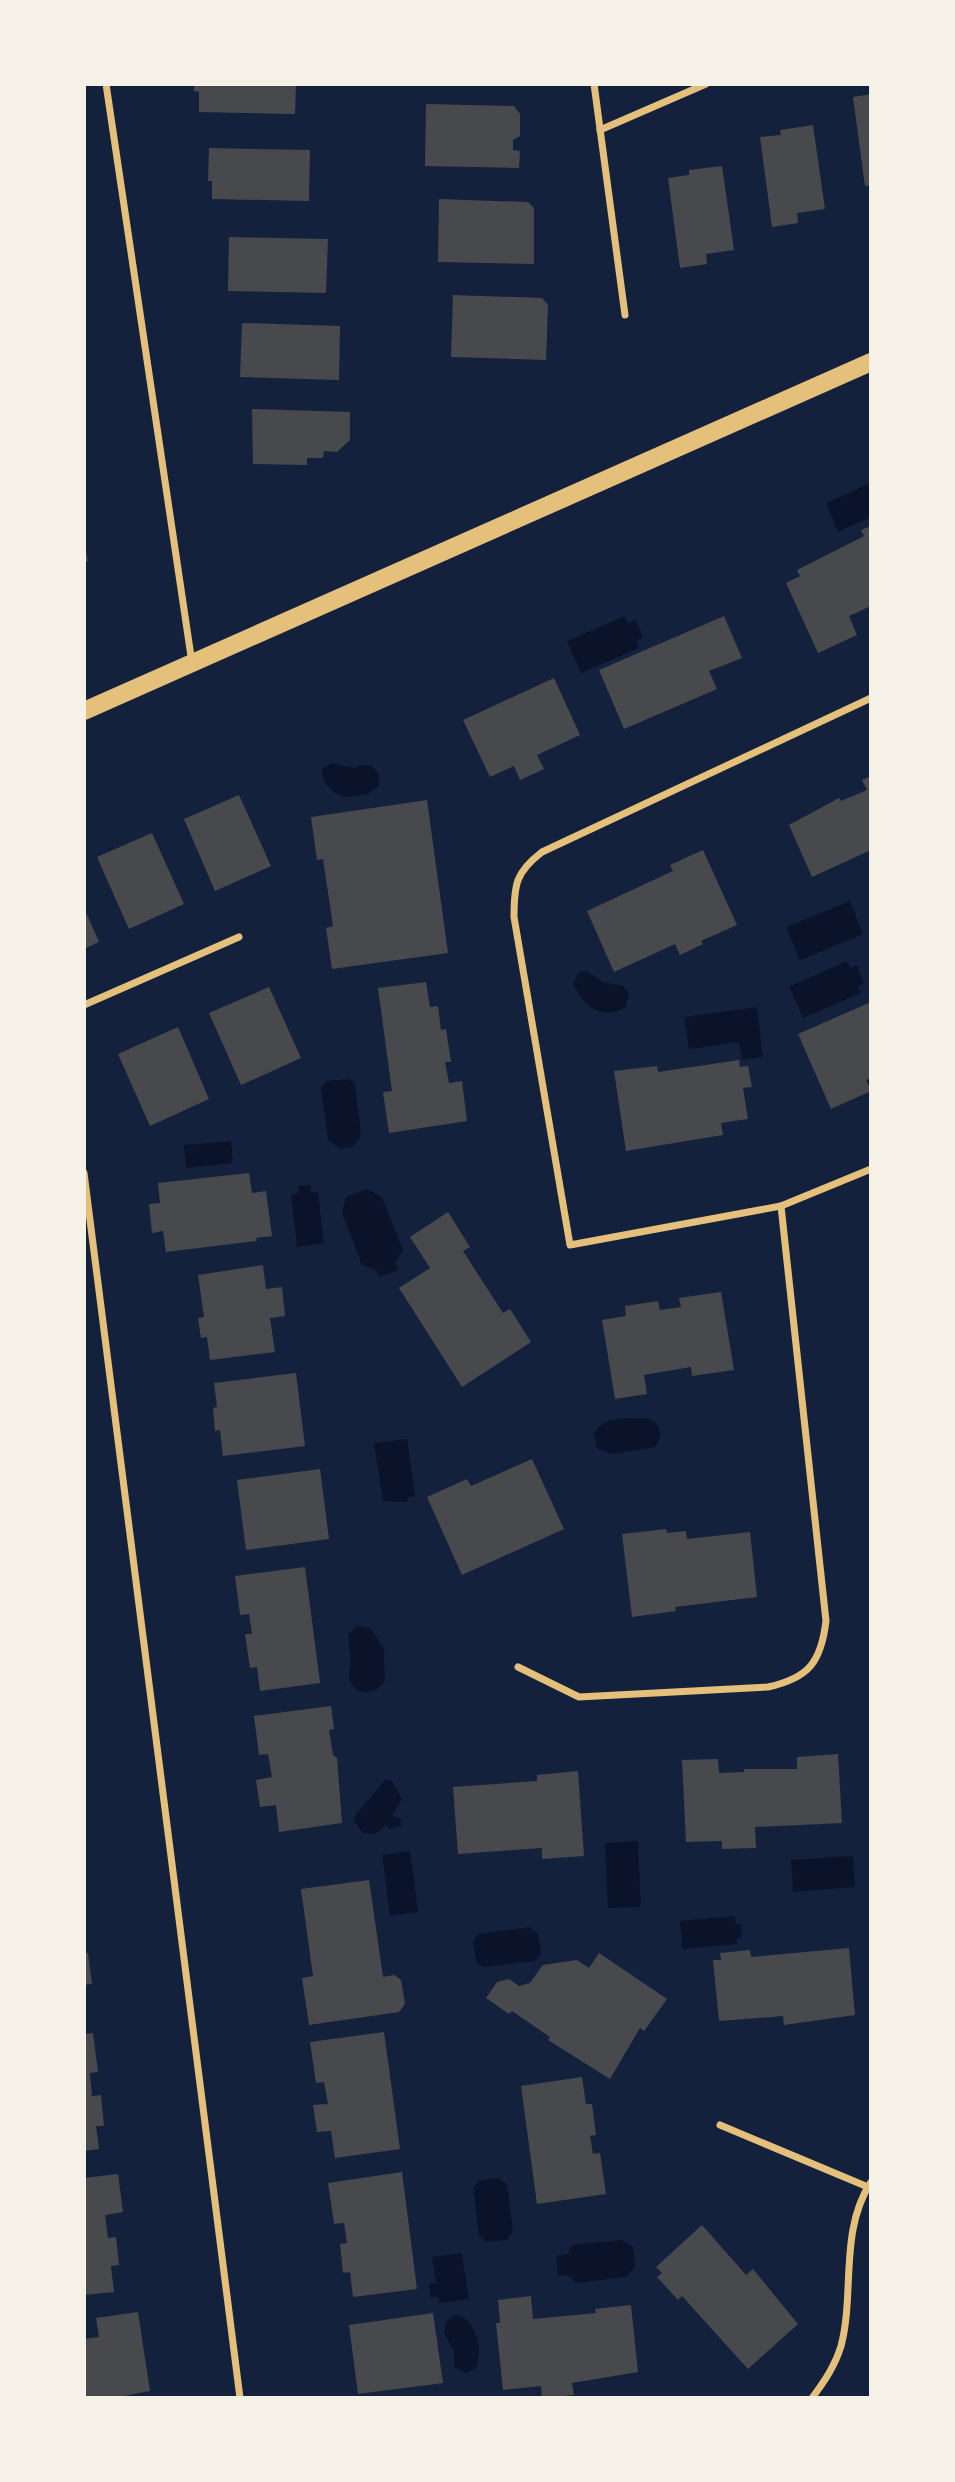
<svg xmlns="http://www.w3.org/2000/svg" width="955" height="2482" font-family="Georgia,serif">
<rect width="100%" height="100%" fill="#14213d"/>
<g fill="#0b132b">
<polygon points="871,483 871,517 838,532 826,503"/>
<polygon points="625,616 628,623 636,620 643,637 636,640 639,648 581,673 567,641"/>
<path d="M331 763 355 768 361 765 372 766 379 774V786L366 795C359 795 357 796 350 797 337 798 319 783 323 769Z"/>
<polygon points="850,901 863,934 800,960 786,927"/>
<polygon points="847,961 850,968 857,965 864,984 858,986 861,993 803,1018 789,987"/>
<path d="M586 971 603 982 623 986 629 993 626 1007C602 1022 584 1006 573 984L578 973Z"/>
<polygon points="757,1007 763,1057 742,1060 739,1042 689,1049 684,1017"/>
<polygon points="348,1079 355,1083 361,1136 354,1146 341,1149 328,1140 321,1087 327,1081"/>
<polygon points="231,1141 233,1163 186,1168 184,1145"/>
<polygon points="310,1185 311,1192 318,1192 324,1243 297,1247 291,1195 299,1193 298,1186"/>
<polygon points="367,1189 382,1197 403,1250 395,1262 398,1270 379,1277 376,1270 362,1265 342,1213 346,1197"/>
<path d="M643 1418C660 1419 665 1434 655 1447L612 1454 597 1448 594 1434C602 1416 626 1419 643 1418Z"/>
<polygon points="407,1439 415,1496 407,1498 408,1502 383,1501 374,1443"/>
<path d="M357 1625 371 1629 384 1649 385 1681C377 1692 368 1695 355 1689L348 1677 351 1663 348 1635Z"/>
<polygon points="386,1779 392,1781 402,1799 392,1816 401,1819 401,1826 389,1829 386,1825 375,1834 363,1833 354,1822 356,1814"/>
<polygon points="638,1841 641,1907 608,1908 605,1843"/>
<polygon points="410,1851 418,1912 390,1916 382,1855"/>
<polygon points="853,1856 855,1887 793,1892 791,1860"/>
<polygon points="735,1916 736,1924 741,1924 742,1937 737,1938 737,1944 682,1949 680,1921"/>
<polygon points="530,1927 538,1934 541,1953 535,1961 483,1967 476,1962 473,1943 478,1934"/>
<polygon points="499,2178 507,2185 513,2231 507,2240 486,2242 479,2235 473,2188 479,2181"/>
<polygon points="622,2240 633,2247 635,2267 626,2277 576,2283 567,2275 558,2276 556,2256 568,2254 571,2245"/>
<polygon points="462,2253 469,2299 439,2303 438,2297 430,2297 429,2284 436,2283 432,2257"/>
<path d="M455 2315C476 2316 485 2353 475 2369L466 2373 454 2367V2352L444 2333 446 2322Z"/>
</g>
<g fill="#48494c">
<polygon points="194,84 296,84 295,114 199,112 199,92 194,91"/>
<polygon points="871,94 871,185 865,186 853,97"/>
<polygon points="426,104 514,106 520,114 520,136 513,140 513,150 520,151 519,168 425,166"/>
<polygon points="813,125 825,209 797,213 798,223 772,227 760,137 781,135 780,130"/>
<polygon points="209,148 310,150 309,201 212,199 212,181 208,181"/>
<polygon points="722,166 734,250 706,254 707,264 680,268 668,178 689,175 689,170"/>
<polygon points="439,199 528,202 534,208 534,264 438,262"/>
<polygon points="229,237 328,239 326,293 228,291"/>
<polygon points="453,295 542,298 548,305 546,360 451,357"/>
<polygon points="242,323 340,326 339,380 240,377"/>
<polygon points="252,409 350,412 350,440 337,452 324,451 323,458 307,458 307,465 253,464"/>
<polygon points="871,526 871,606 849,616 857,635 818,653 786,583 800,576 797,570 864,536 861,530"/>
<polygon points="84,542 88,561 84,562"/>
<polygon points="724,616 742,658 709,671 717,689 624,729 599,670"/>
<polygon points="554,678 580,735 537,755 544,769 520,780 514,766 490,777 463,720"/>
<polygon points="871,776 871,850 812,877 789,825 839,798 841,801 867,790 862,780"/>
<polygon points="239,795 271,866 215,891 184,819"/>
<polygon points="427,800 448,953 332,969 326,928 333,926 323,859 317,860 311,817"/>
<polygon points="152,833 184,904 129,929 97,857"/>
<polygon points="703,850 737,925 701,941 703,944 680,955 675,944 614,972 587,911 673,871 670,865"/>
<polygon points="84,908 99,942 84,949"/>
<polygon points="426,982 430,1007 438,1006 441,1030 446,1029 451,1062 445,1062 449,1083 462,1081 467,1121 389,1133 383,1092 392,1091 378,988"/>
<polygon points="269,987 301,1058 241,1085 209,1013"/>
<polygon points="871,1002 871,1078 866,1080 871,1091 831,1109 798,1034"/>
<polygon points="178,1027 209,1099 150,1126 118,1054"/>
<polygon points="739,1060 740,1067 748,1066 752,1087 743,1088 748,1119 721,1123 723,1135 626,1151 614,1071 657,1066 658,1072"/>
<polygon points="249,1173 252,1193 266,1191 272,1236 256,1238 257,1241 166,1252 163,1231 152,1233 149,1204 160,1203 158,1183"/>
<polygon points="448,1212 470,1247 463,1251 503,1313 510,1309 531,1342 462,1387 399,1288 430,1268 410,1237"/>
<polygon points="263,1265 266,1289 282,1287 285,1316 270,1318 275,1352 210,1360 207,1337 201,1338 198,1318 204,1317 198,1275"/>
<polygon points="721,1292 734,1370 692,1376 691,1367 644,1375 647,1394 615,1399 602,1320 626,1316 625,1306 658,1301 660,1310 681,1307 679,1298"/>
<polygon points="296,1373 305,1446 223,1456 220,1430 215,1431 213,1408 217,1407 214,1383"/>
<polygon points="532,1459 564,1529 462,1575 427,1497 467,1479 471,1486"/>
<polygon points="320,1469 329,1539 246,1550 237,1480"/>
<polygon points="666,1529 667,1533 686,1531 687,1539 750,1532 757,1597 675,1607 676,1611 632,1617 622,1534"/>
<polygon points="305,1567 320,1683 260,1691 257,1667 250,1668 245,1634 252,1634 249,1614 240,1615 235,1576"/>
<polygon points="331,1706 334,1729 329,1730 333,1755 337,1758 342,1823 279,1832 276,1805 260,1807 256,1780 272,1777 268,1754 259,1755 254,1716"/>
<polygon points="838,1754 842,1823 755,1827 756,1848 722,1849 722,1841 686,1842 682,1760 718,1759 719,1773 744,1772 744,1769 797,1769 797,1757"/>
<polygon points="578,1771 584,1856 542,1859 542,1848 458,1854 453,1787 537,1781 537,1775"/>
<polygon points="369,1880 383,1977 394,1975 401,1980 405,2004 399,2012 309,2025 302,1978 313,1976 301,1889"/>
<polygon points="849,1948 855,2015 784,2025 783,2016 719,2021 713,1960 721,1960 720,1953 750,1950 751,1957"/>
<polygon points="84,1953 88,1953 92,1984 84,1985"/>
<polygon points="599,1953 667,1999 644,2031 640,2028 610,2079 548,2040 550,2037 512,2011 509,2014 486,1998 497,1982 509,1979 519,1986 530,1983 543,1965 577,1960 589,1968"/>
<polygon points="384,2032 400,2149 335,2158 331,2131 317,2132 313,2105 328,2104 324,2082 316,2083 310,2042"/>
<polygon points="93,2033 98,2072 90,2073 92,2096 101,2095 104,2126 96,2126 99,2149 84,2151 84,2034"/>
<polygon points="582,2077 586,2104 592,2104 596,2135 590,2136 593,2154 600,2153 606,2194 537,2204 521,2086"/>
<polygon points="402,2172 417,2289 353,2297 350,2272 343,2273 340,2244 347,2243 344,2223 334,2224 328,2183"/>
<polygon points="118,2174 123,2212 105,2215 108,2238 116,2237 119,2265 111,2266 114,2292 84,2295 84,2178"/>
<polygon points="702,2225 746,2275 753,2269 798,2324 748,2369 682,2296 678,2300 657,2277 662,2273 656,2267"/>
<polygon points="531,2296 533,2319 596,2313 595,2309 631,2305 638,2372 572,2383 574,2395 542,2398 541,2386 503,2390 496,2323 500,2323 498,2300"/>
<polygon points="138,2312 150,2391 113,2398 84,2398 84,2339 99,2337 96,2318"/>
<polygon points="433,2313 443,2383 358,2394 349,2325"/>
</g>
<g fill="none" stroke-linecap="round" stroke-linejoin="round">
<g stroke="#e5c07b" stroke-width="7">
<polyline points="106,84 192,663"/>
<polyline points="594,84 625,315"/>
<polyline points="600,130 706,84"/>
<path d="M871 698 542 852C516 872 514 884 514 917L570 1245 781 1206 871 1169"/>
<polyline points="84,1005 239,937"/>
<polyline points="84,1173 240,2398"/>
<path d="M518 1667 579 1697 768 1687C809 1678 821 1662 826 1621L781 1206"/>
<polyline points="720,2125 868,2187"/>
<path d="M812 2398C824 2382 835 2366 841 2346 855 2293 839 2231 871 2182"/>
</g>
<polyline stroke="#e5c07b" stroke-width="18" points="84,711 871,362"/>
</g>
<rect width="955" height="2482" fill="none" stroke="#f6f1e7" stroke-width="172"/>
</svg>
